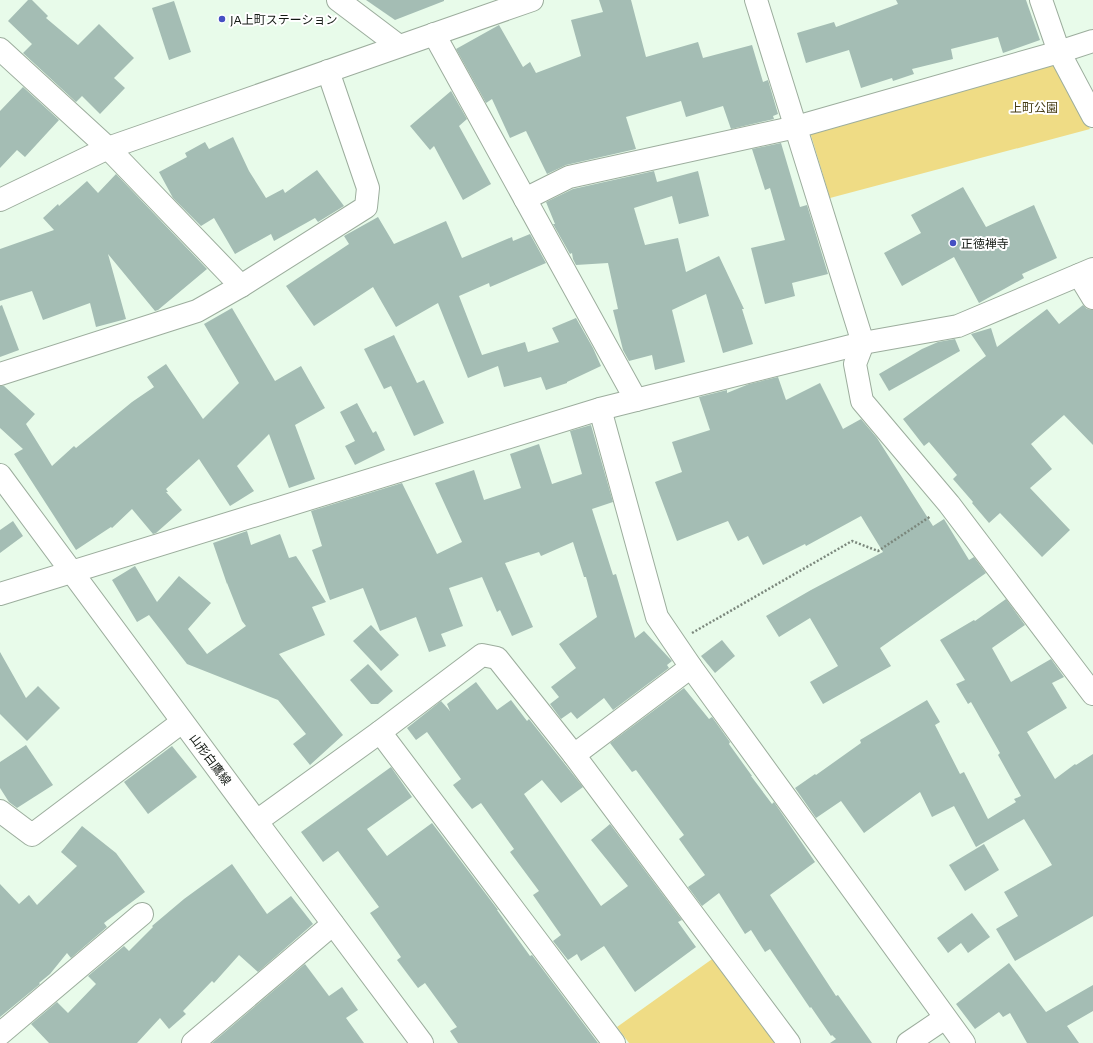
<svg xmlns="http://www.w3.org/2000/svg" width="1093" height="1043" font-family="Commissioner,'Noto Sans JP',sans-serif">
<rect width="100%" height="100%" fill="#e8fbea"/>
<g fill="#efdc85">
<polygon points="1053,64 1090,129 830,198 810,132"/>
<polygon points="715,957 779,1043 629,1043 617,1027"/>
</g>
<g fill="#a4bdb4">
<polygon points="28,0 32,0 48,16 46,18 78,45 99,24 134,58 114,78 125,88 100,114 82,96 76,102 23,53 32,44 8,21"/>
<polygon points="366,0 444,0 444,1 395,20"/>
<polygon points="599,0 631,0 646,57 698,42 703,58 752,45 763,82 768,80 778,114 773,116 774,119 731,129 723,106 686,117 681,101 626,117 636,149 566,165 547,174 526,131 510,138 492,99 486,103 456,49 499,25 523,67 530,62 536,73 581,56 571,20 603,12"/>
<polygon points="896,0 1026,0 1040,40 1003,53 998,37 951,49 953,59 912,69 914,74 893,81 892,78 861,88 849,50 806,63 797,33 834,22 836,27 898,4"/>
<polygon points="174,1 191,52 169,60 152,8"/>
<polygon points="23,87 59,120 25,157 17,150 0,168 0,111"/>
<polygon points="451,91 467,119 459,126 491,184 463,200 434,146 430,150 410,126"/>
<polygon points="233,137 249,171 266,198 283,189 285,193 317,170 344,206 318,222 315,218 274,241 271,234 235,254 214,218 201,226 173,198 159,172 187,157 185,153 205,142 209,149"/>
<polygon points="781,143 800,207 807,205 828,274 792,283 795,296 765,304 751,248 785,240 770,188 765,190 752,149"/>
<polygon points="654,171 657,182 698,171 709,216 679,224 672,196 634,208 645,245 678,238 686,272 719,256 744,309 742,309 753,344 723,353 706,294 672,310 685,362 655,370 652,355 629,361 623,350 613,310 618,309 608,263 576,265 573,259 572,253 570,254 553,224 555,224 546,202 573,189"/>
<polygon points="116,174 207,269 158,310 155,311 108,254 126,319 96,327 90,303 43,320 32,291 0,301 0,249 54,230 43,218 58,204 59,206 87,181 98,193"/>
<polygon points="963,187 986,227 1034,205 1057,258 1022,274 1024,278 979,303 954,257 902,286 884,253 921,233 911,215"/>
<polygon points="378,217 394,244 446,221 462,258 512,237 513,241 530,234 546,263 490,287 489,283 459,296 482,355 525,342 528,352 559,342 552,328 576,318 593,348 601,366 567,382 567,383 546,390 541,377 504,387 498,366 468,378 438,303 396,327 373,287 314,326 286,286 349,244 344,236"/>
<polygon points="2,305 19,350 0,357 0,306"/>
<polygon points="1083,305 1087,309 1093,310 1093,445 1064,415 1031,444 1052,469 1030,488 1070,530 1042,557 1000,513 989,523 972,503 973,502 953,479 957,475 929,442 924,446 903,419 986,356 971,334 991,328 997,347 1047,309 1059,324"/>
<polygon points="232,308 275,381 301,366 325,408 295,425 315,479 289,488 269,434 237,466 254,491 230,506 199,459 166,489 168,492 166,492 182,510 156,533 153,534 132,509 112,528 111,527 76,550 14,454 23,449 0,428 0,386 4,386 35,414 26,424 52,466 74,446 76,448 132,402 154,387 147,377 166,364 203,419 239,383 204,324"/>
<polygon points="394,335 417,383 424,380 444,423 414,436 391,386 384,389 364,349"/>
<polygon points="955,339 960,351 889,391 879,374 922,349 938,342"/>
<polygon points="778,377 786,400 820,383 843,429 861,419 877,438 933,526 944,519 969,560 974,557 986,573 880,648 891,666 823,704 810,682 838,666 810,618 779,637 766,616 811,590 883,552 861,516 806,546 805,544 763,565 748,536 738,541 728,521 677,541 655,482 682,472 672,442 710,430 699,397 727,390 727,393 749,384"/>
<polygon points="357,403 373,433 376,431 385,450 355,465 345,446 355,441 340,412"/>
<polygon points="591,425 613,502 592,509 613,575 616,574 635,638 644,631 672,661 667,665 669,668 613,710 604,698 577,719 571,712 561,719 550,704 559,697 551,687 576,668 559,644 597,617 586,577 584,577 573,542 541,556 539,552 505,563 533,627 512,636 500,610 497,612 482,577 449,588 463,626 441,634 446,646 429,652 416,617 380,631 363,588 330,600 312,550 322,546 311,511 402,483 437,554 462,542 435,483 474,470 484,500 521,488 510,454 539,444 552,484 582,474 570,431"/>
<polygon points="13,521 23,536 0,553 0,530"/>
<polygon points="247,531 251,545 280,534 289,558 296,556 326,602 312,607 325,635 279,654 343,735 310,765 293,744 306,734 278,700 187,664 149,615 137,622 112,580 135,566 157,602 179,576 211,603 188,629 207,654 246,626 242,621 227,583 227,584 213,543"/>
<polygon points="1006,599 1025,625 992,648 1011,682 1051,659 1064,677 1052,683 1067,708 1027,732 1055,779 1075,764 1076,765 1093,754 1093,916 1015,961 996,929 1018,916 1004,892 1052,865 1024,819 976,847 954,806 932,817 920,792 864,833 841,801 816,818 795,788 815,774 816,775 861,743 860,740 927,700 940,722 935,725 960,774 964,772 988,819 1016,802 1014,799 1021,796 998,755 1000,753 971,702 968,704 956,684 965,680 940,640 974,620 975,621"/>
<polygon points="371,625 399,655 381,671 353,641"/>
<polygon points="722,640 735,656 715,673 701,656"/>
<polygon points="0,652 26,698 38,686 60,708 27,741 0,714"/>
<polygon points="368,664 393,691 378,704 371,704 350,680"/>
<polygon points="476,682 497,710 511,700 527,721 529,719 583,787 561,803 542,780 524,794 601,906 628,886 591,840 610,824 682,920 678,922 696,947 635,992 604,946 581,961 577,954 568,960 553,941 561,935 533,895 539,891 510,852 514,849 481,803 472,809 453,785 461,779 427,732 416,740 407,728 441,701 450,711 447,704"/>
<polygon points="684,688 709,719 712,717 730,742 729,744 752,776 751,776 772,804 774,802 815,862 770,895 836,996 838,995 872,1043 830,1043 836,1039 832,1035 831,1036 811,1007 810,1008 770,949 765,952 751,930 745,934 719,893 702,906 688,887 705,875 679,839 684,835 636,770 632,772 610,743"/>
<polygon points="26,745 53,785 17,808 9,802 0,788 0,762"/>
<polygon points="172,746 197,777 148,814 124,782"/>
<polygon points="391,767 412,797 367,829 387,856 432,823 498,910 497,910 530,956 532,955 598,1043 458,1043 450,1031 457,1027 425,983 418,988 397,960 401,957 370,913 379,907 338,851 323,862 301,832"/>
<polygon points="82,826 116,853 145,892 104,923 107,927 71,958 67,953 50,974 39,983 40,984 0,1017 0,884 19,904 29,895 37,905 77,866 61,852"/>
<polygon points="984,844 999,870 965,891 949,865"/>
<polygon points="232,864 267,914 291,896 313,924 258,972 239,955 214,983 212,981 183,1011 186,1014 169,1029 160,1018 137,1043 49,1043 31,1024 57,1002 68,1013 96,984 88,976 124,946 129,951 153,927 152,926 184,899"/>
<polygon points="972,913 990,937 968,953 961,943 948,953 937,938"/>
<polygon points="1009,963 1046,1012 1093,985 1093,1011 1067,1026 1079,1043 1027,1043 1010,1013 1003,1017 999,1012 975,1029 956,1004"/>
<polygon points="305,964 329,996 342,987 358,1010 346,1018 364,1043 212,1043"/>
</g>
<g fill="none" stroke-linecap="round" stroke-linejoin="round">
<g stroke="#9cad9d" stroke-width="24">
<g id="minor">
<polyline points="338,0 399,46"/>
<polyline points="756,0 863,343 855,364 862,401 949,504 1093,694"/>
<polyline points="1041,0 1059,52 1093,116"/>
<polyline points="434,34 636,400"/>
<polyline points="0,49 108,148 241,286"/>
<polyline points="525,199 569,177 796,127 1059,52 1093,41"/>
<polyline points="0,200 108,148 532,0"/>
<polyline points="1079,275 1093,298"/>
<polyline points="0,374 197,311 241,286 366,207 368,188 328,71"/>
<polyline points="600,409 657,617 691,667 964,1043"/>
<polyline points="0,594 600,409 863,343 958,326 1093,269"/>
<polyline points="380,732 614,1043"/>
<polyline points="574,755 691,667"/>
<polyline points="0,811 32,835 182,722"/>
<polyline points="257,821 380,732 482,655 497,658 574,755 789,1043"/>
<polyline points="0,1034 142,914"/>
<polyline points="193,1043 333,924"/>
<polyline points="908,1043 945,1018"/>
</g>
</g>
<g stroke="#9cad9d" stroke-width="24">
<path id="major" d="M0 475C139 665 281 854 422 1043"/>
</g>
<polyline stroke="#7b877c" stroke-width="2.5" stroke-dasharray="2 2" stroke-linecap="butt" points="692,633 852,541 878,551 931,516"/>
<use href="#minor" stroke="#fff" stroke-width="22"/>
<use href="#major" stroke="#fff" stroke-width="22"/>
</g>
<g fill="#454fc3" stroke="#fff" stroke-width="1.5">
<circle cx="222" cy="19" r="4"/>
<circle cx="953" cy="243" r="4"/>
</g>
<g text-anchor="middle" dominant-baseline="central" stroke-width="4" stroke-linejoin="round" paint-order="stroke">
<g font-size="12" fill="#141a14" stroke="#fff" text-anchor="start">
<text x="230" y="19">JA上町ステーション</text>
<text x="961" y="243">正徳禅寺</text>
</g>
<g font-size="12" fill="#453c15" stroke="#fff">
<text x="1034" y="107">上町公園</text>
</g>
<g font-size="12" fill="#141a14" stroke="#fff">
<text transform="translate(211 759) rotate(53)">山形白鷹線</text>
</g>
</g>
</svg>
